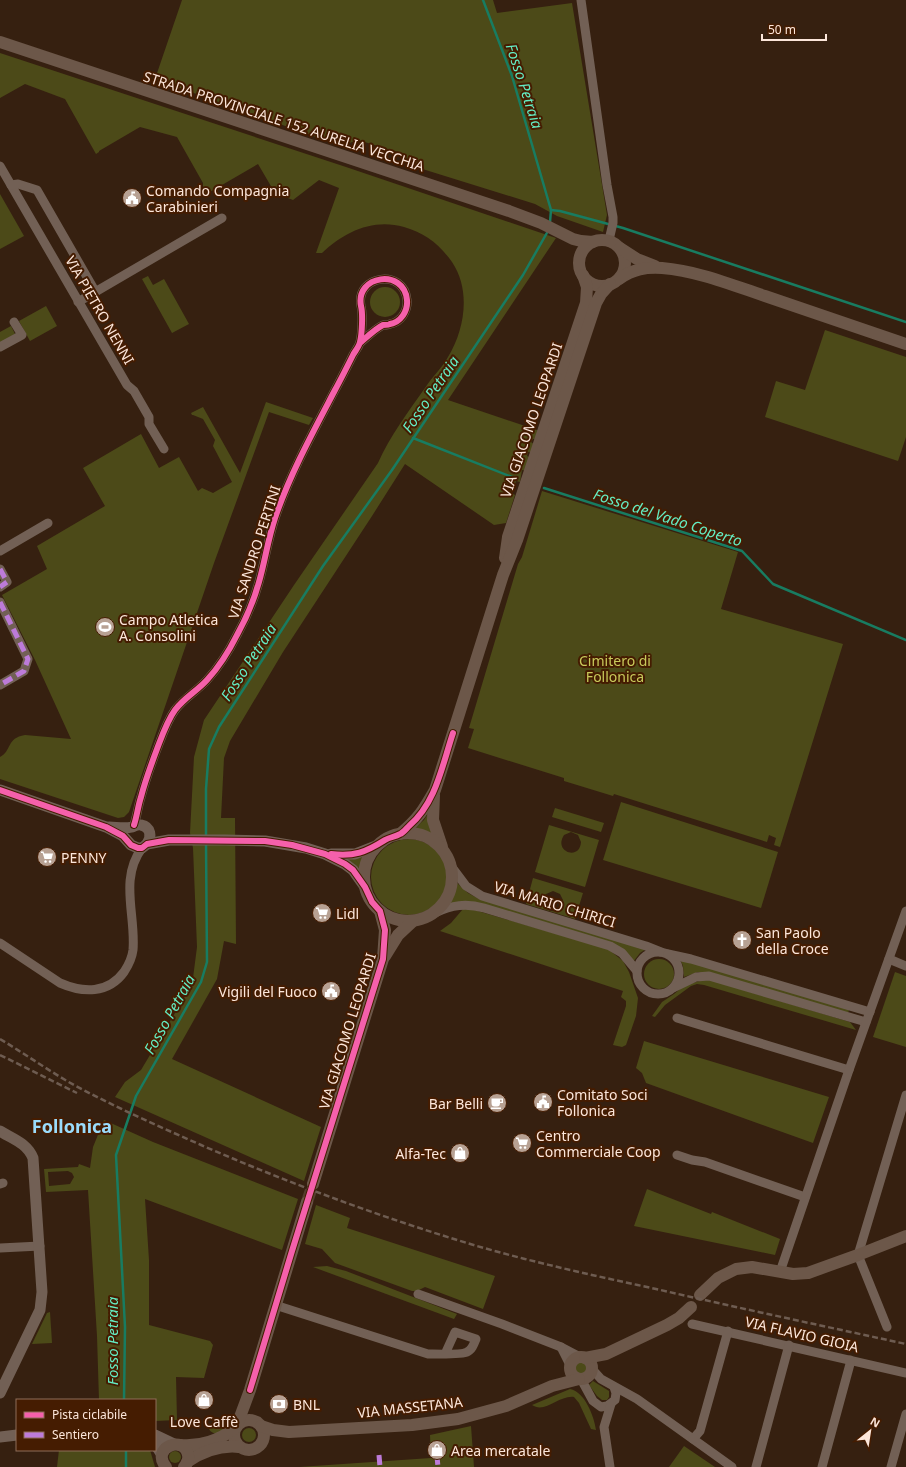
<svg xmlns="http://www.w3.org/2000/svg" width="906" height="1467" font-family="'Noto Sans',sans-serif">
<rect width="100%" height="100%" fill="#362010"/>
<g fill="#4c4a18" fill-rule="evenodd">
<polygon points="182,0 493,0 497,13 572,3 607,215 603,232 557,216 535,204 416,167 401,153 358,140 341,146 155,79"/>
<path d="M0 53 346 167 556 238 448 400 540 431 537 439H533L531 442 535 445 533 453 528 452 527 456 531 458 527 471 522 470 520 482 516 481 512 493 515 495 506 523 494 525 405 464 372 516 283 652 230 741 224 758 221 818H235L236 944 224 941 217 979 172 1059 321 1127 304 1181 115 1097 125 1082 141 1070 190 988 193 978 197 947 193 848 190 833 194 757 204 720 294 585 378 463C390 436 408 412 425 388 432 377 442 368 448 357 465 329 471 290 452 262 439 244 425 233 404 227 373 218 344 232 322 253H316L339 188 319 180 293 200 275 193 258 164 203 196V183L177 137 140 127 99 151V152L96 154 65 99 25 84 0 98Z"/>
<polygon points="0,194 24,236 0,249"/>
<polygon points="148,276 153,285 164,279 189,324 172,333 142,279"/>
<circle cx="385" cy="302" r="15"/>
<polygon points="46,306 57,326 30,341 19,321"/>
<polygon points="11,326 15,334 0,343 0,332"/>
<polygon points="825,330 906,357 906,437 898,461 765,417 776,381 805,390"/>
<path d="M266 402 313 418 309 425 269 412 214 563 129 812 124 817 118 818 0 779V757C12 751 6 738 25 735L71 739 35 660 2 595 47 569 37 546 105 506 83 468 141 434 159 468 179 457 198 491 202 488 213 493 232 482 213 446 215 440 203 419 193 415H192L191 413 203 407 240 473Z"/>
<polygon points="542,491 738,552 721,609 843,644 780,847 774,845 776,838 769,835 767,842 614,794 613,796 564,781 564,778 468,748 474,729 469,728 518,564 522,557"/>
<polygon points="621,802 778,852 761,908 603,860"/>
<polygon points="555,808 604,823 601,832 552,817"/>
<polygon points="429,812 434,836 424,831 414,829 424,820"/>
<path d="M549 825 599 840 585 887 535 872ZM571 832 578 835 581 842C580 861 553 852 564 835Z"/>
<circle cx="409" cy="877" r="38"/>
<polygon points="367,854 361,874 341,859"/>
<path d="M533 878 583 893 575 919 526 904ZM553 891 560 894 563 900C562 920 534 910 546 894Z"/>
<polygon points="456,882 468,893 479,899 646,949 640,953 633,962 624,951 450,903"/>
<polygon points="463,909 471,909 608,949 623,961 629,972 638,998 636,1016 626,1045 622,1047 613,1045 626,1006 626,1001 621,997 623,991 440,931 451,923"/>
<circle cx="659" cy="974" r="15"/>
<polygon points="680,959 848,1009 849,1011 847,1013 698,972 684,977 683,966"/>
<polygon points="895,972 906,976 906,1047 873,1037"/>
<polygon points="707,979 850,1022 856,1030 704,985 697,984 691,986 665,1005 655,1017 652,1016 662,1002 674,994 685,985"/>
<polygon points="644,1041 829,1097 813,1143 646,1083 642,1073 636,1068"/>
<path d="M104 1120 153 1142 298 1199 282 1250 145 1199 149 1260V1325L210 1341 213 1345 204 1378 176 1377 177 1420 155 1421V1400H99L97 1336 88 1190 46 1192 44 1169 78 1167 79 1164 90 1168 93 1147ZM68 1171 72 1173 74 1177 70 1184 49 1186 48 1172Z"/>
<polygon points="647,1189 711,1214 712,1212 780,1239 775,1255 634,1226"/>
<polygon points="316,1205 350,1218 347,1228 495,1276 483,1309 425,1287 417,1291 412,1291 335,1263 322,1249 305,1244"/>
<polygon points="327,1266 346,1271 457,1314 454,1319 313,1267"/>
<polygon points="50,1312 52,1343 32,1344 47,1313"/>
<circle cx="581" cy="1368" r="7"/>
<polygon points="593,1381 609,1391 609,1397 607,1400 602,1400 597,1396 589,1385"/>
<path d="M570 1389C585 1392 594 1416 596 1430L591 1429 579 1403 574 1397C559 1395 545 1414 532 1405Z"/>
<path d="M233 1420C226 1430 212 1442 207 1424 216 1425 225 1425 233 1420Z"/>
<polygon points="471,1426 474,1467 299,1467 431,1458 430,1435"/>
<circle cx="249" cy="1435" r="7"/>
<polygon points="684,1446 715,1467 669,1467"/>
<polygon points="59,1450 150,1450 155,1467 57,1467"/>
<circle cx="175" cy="1457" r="6"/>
</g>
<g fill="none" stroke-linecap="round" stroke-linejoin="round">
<g stroke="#187c61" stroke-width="2.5">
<polyline points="483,0 512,76 551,210 550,222"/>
<polyline points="551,210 560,211 623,228 906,322"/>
<polyline points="413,438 517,479"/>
<polyline points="544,488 742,551 773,584 906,640"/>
<polyline points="206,836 206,789 209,749 219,727 323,566 392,470 523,275 548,231"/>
<polyline points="124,1400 125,1327 116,1155 136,1096 201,982 207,962 206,843"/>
<polyline points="126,1450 126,1467"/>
</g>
<polyline stroke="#543e2e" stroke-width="12" stroke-dasharray="12 6" stroke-linecap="butt" points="307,1202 313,1184"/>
<g stroke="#726055" stroke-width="9">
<polyline points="581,0 607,185 613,217 613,223 609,240"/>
<polyline points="0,166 127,385 134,391 149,417 149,424 164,449"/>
<polyline points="11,185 18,184 37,190 95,291"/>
<polyline points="78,302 222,218"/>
<polyline points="0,347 22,335 14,322"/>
<polyline points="0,551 48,523"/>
<polyline points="0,569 7,582 0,587"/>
<polyline points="0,602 28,659 24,671 0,685"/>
<path d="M134 825C137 816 138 806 141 797 145 781 151 765 157 749 162 736 167 721 175 710 184 698 197 691 207 680 219 667 229 651 237 635 246 619 254 600 259 582 265 561 268 539 275 518 290 474 313 432 335 390 341 379 347 367 353 355 355 351 359 347 360 342 362 334 363 314 361 306 355 275 404 268 407 300 408 311 401 322 390 324 389 325 385 325 383 325 375 329 367 337 360 343"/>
<polyline points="451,866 466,886 482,896 646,946 661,952"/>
<path d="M435 913C452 905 466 903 484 908L610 946 622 953 637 971"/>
<path d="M0 943 60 983C83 993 108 994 124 972 128 966 132 958 133 950 136 915 119 879 142 848"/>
<circle cx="658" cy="973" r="21"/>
<polyline points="668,954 691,959 870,1012"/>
<polyline points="889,959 906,966"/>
<polyline points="673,988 696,977 709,976 866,1022"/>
<polyline points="677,1018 849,1070"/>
<polyline points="677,1155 692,1160 705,1162 805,1197"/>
<polyline points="0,1184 3,1183"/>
<polyline points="0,1248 40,1246"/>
<polyline points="780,1272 849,1070 906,911"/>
<polyline points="418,1294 502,1324 561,1347 580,1357"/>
<path d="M275 1305 428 1354C435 1354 462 1355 467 1352 472 1350 474 1344 476 1339L455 1332 445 1354"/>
<polyline points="692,1324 906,1373"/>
<polyline points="887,1327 858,1255 906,1095"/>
<polyline points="561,1347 570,1365"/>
<polyline points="592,1369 601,1379 637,1399 732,1467"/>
<polyline points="581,1379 593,1401 601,1407 607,1406 615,1400 616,1393 614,1387"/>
<polyline points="693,1439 700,1431 728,1331"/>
<polyline points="610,1467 604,1427 611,1404"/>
<polyline points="756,1467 789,1345"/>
<polyline points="822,1467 850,1364 850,1360"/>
<polyline points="891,1467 906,1414"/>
</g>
<g stroke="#726055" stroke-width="11">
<polyline points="0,790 106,827 123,836 131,845 138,848 142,848 147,844 169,840 225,840 265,841 306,848 325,854 345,864 353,870 365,887"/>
<path d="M109 827C116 827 125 829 132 827 135 826 137 824 141 825 151 827 152 837 147 844"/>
<polyline points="331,854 355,854 378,845"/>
<path d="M0 1131C13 1139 27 1143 33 1158L42 1292 40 1310 0 1393"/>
<polyline points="155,1435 174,1444"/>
<polyline points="0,1437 17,1435"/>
<polyline points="155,1444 162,1455"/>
</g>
<g stroke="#6c5749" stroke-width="12">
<polyline points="0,42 509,211 541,223 573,239 581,241 593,242"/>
<circle cx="602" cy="263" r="23"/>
<polyline points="620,248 637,259 655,266"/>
<path d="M619 279C633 269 646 267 662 268 698 271 732 285 765 296 812 312 859 328 906 344"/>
<polyline points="505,558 508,537 586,303 587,287 583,275"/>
<polyline points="434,795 433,820 442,847"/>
<circle cx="408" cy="877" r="44"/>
<path d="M400 834C418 819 423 811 435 790L503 575 517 540 596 303 601 294 610 284"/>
<polyline points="385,956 398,935 413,921"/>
<polyline points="313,1184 383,959 385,930 380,911"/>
<polyline points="700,1295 718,1278 736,1269 752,1267 793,1274 808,1273 858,1255 906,1236"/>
<circle cx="581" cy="1368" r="11"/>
<polyline points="585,1358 606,1354 667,1325 679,1318 691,1307"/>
<circle cx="249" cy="1435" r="15"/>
<polyline points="237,1425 250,1390 307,1202"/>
<polyline points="261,1426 273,1430 289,1432 412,1425 458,1419 506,1406 552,1386 579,1379"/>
<path d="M180 1445C200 1447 220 1440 235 1428"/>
<path d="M187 1462C202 1452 221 1445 239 1447"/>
<path d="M166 1467C150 1448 184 1434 188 1455 189 1460 187 1464 184 1467"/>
</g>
<g stroke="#6e5c51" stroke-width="2.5" stroke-dasharray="6 3" stroke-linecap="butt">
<path d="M0 1039C25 1054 49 1071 74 1085 115 1107 158 1126 201 1145 291 1184 383 1218 477 1246 536 1263 596 1276 656 1289 739 1308 823 1326 906 1344"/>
<polyline points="0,1055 77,1093"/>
</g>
<g stroke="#bd7bd9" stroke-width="5" stroke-dasharray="10 5" stroke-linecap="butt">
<polyline points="0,569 7,582 0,587"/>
<polyline points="0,602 28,659 24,671 0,685"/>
<polyline points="430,1447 436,1446 438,1467"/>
<polyline points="379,1455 380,1467"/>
</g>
<g stroke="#451c01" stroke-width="8">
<g id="cycleway">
<polyline points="0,790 106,827 123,836 131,845 138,848 142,848 147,844 169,840 265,841 292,845 325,854 345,864 353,870 365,887 372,902 380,911 385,930 383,959 292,1251 250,1390"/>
<path d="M134 825C137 816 138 806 141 797 145 781 151 765 157 749 162 736 167 721 175 710 184 698 197 691 207 680 219 667 229 651 237 635 246 619 254 600 259 582 265 561 268 539 275 518 290 474 313 432 335 390 341 379 347 367 353 355 355 351 359 347 360 342 362 334 363 314 361 306 355 275 404 268 407 300 408 311 401 322 390 324 389 325 385 325 383 325 375 329 367 337 360 343"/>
<path d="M331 854C354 857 366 852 385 840 390 837 395 837 400 834 403 833 406 829 409 826 436 803 442 766 453 733"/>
</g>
</g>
<use href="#cycleway" stroke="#f560ab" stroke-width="6"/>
</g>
<defs>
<g id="civic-disc" transform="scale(1)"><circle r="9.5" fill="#b7a193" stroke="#451c01"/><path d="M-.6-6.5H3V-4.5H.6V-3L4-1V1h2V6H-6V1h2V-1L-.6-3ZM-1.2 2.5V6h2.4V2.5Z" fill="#fff"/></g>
<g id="stadium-disc" transform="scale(1)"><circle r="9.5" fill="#b7a193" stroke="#451c01"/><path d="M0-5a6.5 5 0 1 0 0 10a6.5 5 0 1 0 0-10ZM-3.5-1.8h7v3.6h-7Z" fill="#fff"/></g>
<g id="supermarket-disc" transform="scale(1)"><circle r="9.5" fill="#b7a193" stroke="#451c01"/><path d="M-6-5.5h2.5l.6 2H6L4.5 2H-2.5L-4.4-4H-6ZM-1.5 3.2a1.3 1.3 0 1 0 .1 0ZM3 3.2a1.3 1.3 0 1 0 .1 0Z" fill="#fff"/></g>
<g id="church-disc" transform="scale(1)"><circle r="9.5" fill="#b7a193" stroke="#451c01"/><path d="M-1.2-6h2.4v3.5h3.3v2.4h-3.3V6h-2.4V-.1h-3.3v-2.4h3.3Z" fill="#fff"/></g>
<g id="cafe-disc" transform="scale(1)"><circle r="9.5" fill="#b7a193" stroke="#451c01"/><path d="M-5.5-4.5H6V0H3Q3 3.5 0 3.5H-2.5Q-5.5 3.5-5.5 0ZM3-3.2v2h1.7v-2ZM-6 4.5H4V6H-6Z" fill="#fff"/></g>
<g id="shop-disc" transform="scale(1)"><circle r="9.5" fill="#b7a193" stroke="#451c01"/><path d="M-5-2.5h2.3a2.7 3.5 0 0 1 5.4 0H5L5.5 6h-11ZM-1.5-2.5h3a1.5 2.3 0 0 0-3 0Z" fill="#fff"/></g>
<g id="bank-disc" transform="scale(1)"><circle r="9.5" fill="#b7a193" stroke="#451c01"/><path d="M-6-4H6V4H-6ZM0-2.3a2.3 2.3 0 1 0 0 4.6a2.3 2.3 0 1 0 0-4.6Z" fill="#fff"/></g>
</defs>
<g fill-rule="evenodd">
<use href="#civic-disc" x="132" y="198"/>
<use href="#stadium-disc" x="105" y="627"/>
<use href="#supermarket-disc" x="47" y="857"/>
<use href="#supermarket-disc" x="322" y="913"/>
<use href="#church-disc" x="742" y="940"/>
<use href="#civic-disc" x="331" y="991"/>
<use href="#civic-disc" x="543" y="1102"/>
<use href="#cafe-disc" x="497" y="1103"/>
<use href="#supermarket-disc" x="522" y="1143"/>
<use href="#shop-disc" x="460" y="1153"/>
<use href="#shop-disc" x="204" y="1400"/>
<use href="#bank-disc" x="279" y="1404"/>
<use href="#shop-disc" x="437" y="1450"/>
</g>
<g text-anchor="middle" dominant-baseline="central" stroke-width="4" stroke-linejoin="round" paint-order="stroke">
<g font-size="14" fill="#fce6da" stroke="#451c01">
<text transform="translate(284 121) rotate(18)">STRADA PROVINCIALE 152 AURELIA VECCHIA</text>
<text transform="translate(100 310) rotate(60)">VIA PIETRO NENNI</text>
<text transform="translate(531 420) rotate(-71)">VIA GIACOMO LEOPARDI</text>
<text transform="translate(254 552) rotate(-72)">VIA SANDRO PERTINI</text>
<text transform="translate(555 904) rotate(17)">VIA MARIO CHIRICI</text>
<text transform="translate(347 1031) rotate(-73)">VIA GIACOMO LEOPARDI</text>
<text transform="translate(802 1334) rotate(13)">VIA FLAVIO GIOIA</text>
<text transform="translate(410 1407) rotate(-6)">VIA MASSETANA</text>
</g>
<g font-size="14" fill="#fce6da" stroke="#451c01" text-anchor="start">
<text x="146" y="190">Comando Compagnia<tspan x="146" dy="16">Carabinieri</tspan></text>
<text x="119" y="619">Campo Atletica<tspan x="119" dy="16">A. Consolini</tspan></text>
<text x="61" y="857">PENNY</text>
<text x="336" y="913">Lidl</text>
<text x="756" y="932">San Paolo<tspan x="756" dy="16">della Croce</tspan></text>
<text x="317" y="991" text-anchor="end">Vigili del Fuoco</text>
<text x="557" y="1094">Comitato Soci<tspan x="557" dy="16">Follonica</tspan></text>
<text x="483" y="1103" text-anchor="end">Bar Belli</text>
<text x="536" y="1135">Centro<tspan x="536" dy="16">Commerciale Coop</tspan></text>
<text x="446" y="1153" text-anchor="end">Alfa-Tec</text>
<text x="293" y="1404">BNL</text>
<text x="204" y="1421" text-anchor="middle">Love Caffè</text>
<text x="451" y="1450">Area mercatale</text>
</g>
<g font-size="14" fill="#c8ca5b" stroke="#451c01">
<text x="615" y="660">Cimitero di<tspan x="615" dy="16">Follonica</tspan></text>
</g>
<g font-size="15" font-style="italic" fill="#64ecc3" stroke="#451c01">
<text transform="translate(525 86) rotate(72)">Fosso Petraia</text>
<text transform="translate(430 394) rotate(-56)">Fosso Petraia</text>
<text transform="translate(668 517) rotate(18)">Fosso del Vado Coperto</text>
<text transform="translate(248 662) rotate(-57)">Fosso Petraia</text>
<text transform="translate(169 1014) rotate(-61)">Fosso Petraia</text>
<text transform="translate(112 1341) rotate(-90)">Fosso Petraia</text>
</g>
<g font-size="18" font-weight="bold" fill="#9adcfc" stroke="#451c01">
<text x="72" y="1126">Follonica</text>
</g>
</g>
<rect x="16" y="1399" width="140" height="52" fill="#451c01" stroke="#8e6d58"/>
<rect x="24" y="1412" width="20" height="6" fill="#f560ab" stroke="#8e6d58"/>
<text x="52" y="1419" font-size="12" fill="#fce6da">Pista ciclabile</text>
<rect x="24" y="1432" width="20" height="6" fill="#bd7bd9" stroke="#8e6d58"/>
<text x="52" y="1439" font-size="12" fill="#fce6da">Sentiero</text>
<g transform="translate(870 1431) rotate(30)" stroke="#451c01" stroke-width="3" paint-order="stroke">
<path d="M0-3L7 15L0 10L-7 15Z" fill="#fce6da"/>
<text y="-6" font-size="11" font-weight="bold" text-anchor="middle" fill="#fce6da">N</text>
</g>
<path d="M762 34v6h64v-6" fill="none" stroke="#fce6da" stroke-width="2"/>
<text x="768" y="34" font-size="12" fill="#fce6da" stroke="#451c01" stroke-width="3" paint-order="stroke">50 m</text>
</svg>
